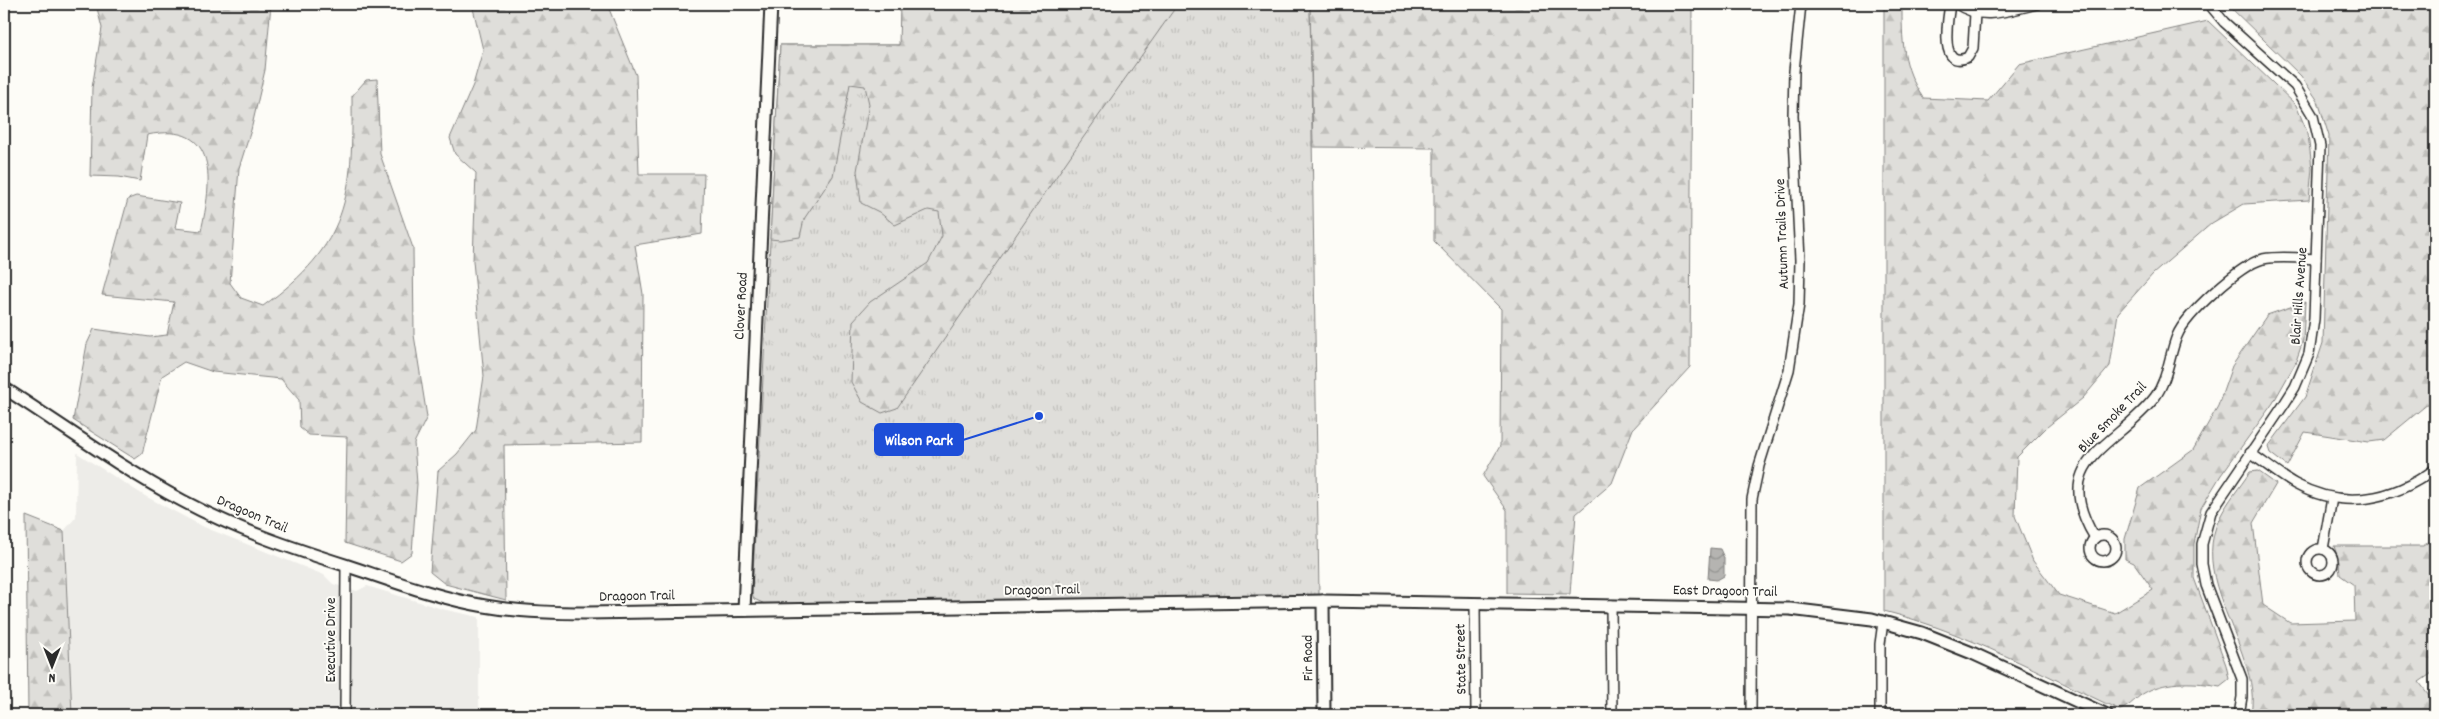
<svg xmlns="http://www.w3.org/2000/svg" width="2439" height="719" font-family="Dekko,sans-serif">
<defs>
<pattern id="grass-tufts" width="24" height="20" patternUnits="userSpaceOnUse" patternTransform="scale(1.25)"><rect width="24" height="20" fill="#dfdeda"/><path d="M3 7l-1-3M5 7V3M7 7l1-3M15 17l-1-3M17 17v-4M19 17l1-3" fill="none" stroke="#c0bfbb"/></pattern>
<pattern id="forest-firs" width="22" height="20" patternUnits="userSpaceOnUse" patternTransform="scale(1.25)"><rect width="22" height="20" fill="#dfdeda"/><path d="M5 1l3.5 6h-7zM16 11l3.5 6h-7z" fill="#c0bfbb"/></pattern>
<pattern id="water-waves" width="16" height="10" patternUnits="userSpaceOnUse" patternTransform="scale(1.25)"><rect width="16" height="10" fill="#b5b4b1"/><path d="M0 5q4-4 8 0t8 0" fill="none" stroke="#939390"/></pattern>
</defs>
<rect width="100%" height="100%" fill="#fdfcf7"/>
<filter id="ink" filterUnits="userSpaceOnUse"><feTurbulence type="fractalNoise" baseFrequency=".02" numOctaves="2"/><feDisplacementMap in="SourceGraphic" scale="10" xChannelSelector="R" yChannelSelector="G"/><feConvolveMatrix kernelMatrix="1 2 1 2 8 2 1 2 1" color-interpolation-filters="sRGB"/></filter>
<g filter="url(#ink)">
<polygon fill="#edece8" points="77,453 145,496 204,527 324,575 333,584 357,591 367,586 442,609 479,617 479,715 72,715 64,531 76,517"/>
<polygon fill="url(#grass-tufts)" stroke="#858482" points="989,4 1310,4 1319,595 767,605 754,599 752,593 780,45 899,45"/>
<g fill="url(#forest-firs)" stroke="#858482">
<path d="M96 4H271L265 70 251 130 239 168 230 283 241 298 263 306C349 244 353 196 352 96L366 80 377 79 380 154 413 248 414 335 427 417 414 443 417 484 412 553 401 561 345 543 347 437 309 435 300 428 299 400 281 379 213 372 184 362 162 376 142 454 135 459 73 420 87 344 94 329 150 337 167 335 174 302 102 295 128 199 136 196 180 203 175 228 201 231C212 183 220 120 147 135L140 181 119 177 90 176 92 88 102 28Z"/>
<polygon points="472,4 607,4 636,75 639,174 704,174 702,234 635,245 643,294 642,442 504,445 506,600 445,584 430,572 438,471 457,454 476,430 484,376 473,261 476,173 455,154 450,138 473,85 483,50"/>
<polygon points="900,4 1178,4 1078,145 897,408 882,413 862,402 851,382 853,321 870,302 928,263 942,236 939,212 928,210 895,225 879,212 861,203 857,171 869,104 865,86 850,84 833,176 804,219 800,237 780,240 770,239 780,45 899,45"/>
<polygon points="1310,4 1692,4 1690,367 1633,429 1612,483 1576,514 1570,594 1507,593 1507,510 1483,476 1500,446 1501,309 1434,241 1434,148 1313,147"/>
<path d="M1884 4H1902C1902 41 1902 66 1923 98L1988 101 2019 64 2208 21 2296 105 2308 134 2312 168 2309 200 2244 204 2212 223 2153 274 2118 313 2110 366 2083 398 2047 427 2017 457 2015 516 2033 561 2059 595 2115 613 2153 590 2134 563 2125 559V539L2140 488 2193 450 2218 406 2232 366 2267 315 2305 302 2303 341 2295 364 2273 403 2221 475 2201 508 2194 544V578L2226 665 2229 679 2220 686C2197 682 2167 680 2146 692 2136 697 2131 706 2120 710 2043 675 1967 632 1884 611Z"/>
<polygon points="2227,4 2435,4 2435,398 2384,440 2369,442 2305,432 2287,466 2270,453 2268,447 2305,397 2323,343 2329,136 2318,101 2301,76"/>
<path d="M2258 471 2276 484 2253 523 2263 605 2290 623 2355 621 2354 585 2340 575 2339 562 2334 546H2423L2435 538V671L2419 682 2435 703V715H2255L2251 713C2255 691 2249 674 2242 653 2227 610 2197 563 2220 517 2228 501 2240 487 2250 472Z"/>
<polygon points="26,516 64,531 72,715 28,715"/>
</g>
<polygon fill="url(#water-waves)" stroke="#7e7d7b" points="1710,548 1720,549 1724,558 1724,576 1717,580 1708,579"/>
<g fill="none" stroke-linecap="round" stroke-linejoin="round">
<g stroke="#2b2b2b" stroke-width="12">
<g id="minor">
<path d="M1950 4C1948 18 1938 71 1968 57L1973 48 1975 13"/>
<path d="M1957 4C1982 22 2010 10 2037 4"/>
<polyline points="2209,4 2224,22 2295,86 2313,116 2320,146 2314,319 2309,354 2295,387 2283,406 2211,512 2202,544 2202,564 2206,585 2242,679 2242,697 2239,715"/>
<path d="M2250 453C2265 463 2279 475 2295 484 2343 510 2392 501 2435 469"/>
<circle cx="2103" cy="548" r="13"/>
<path d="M2095 538C2047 459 2117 447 2155 397 2168 379 2169 356 2177 336 2186 314 2240 265 2263 259 2280 256 2299 258 2316 259"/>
<circle cx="2320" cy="562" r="13"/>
<polyline points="2323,549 2332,498"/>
<polyline points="1475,603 1476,715"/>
<polyline points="1611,605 1612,715"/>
<polyline points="345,715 346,565"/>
<polyline points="1751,715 1752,499 1759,466 1789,370 1799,304 1800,260 1793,116 1794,71 1801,4"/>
<polyline points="1880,715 1880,644 1883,622"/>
</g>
</g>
<g stroke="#2b2b2b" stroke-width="15">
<g id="tertiary">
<path d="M4 388C63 426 121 468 183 501 235 529 291 548 348 566 393 581 438 598 485 606 519 612 553 613 587 613L1323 601 1790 609 1872 619 1922 633 1972 653 2107 715"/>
<polyline points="1323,601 1324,715"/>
<polyline points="744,610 771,4"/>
</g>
</g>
<use href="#minor" stroke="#fdfcf7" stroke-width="9"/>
<use href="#tertiary" stroke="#fdfcf7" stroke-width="11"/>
</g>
</g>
<g text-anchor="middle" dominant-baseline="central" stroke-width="4" stroke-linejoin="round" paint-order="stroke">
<g font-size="15" fill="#2b2b2b" stroke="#fdfcf7">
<text transform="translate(1783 234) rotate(-92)">Autumn Trails Drive</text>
<text transform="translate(2300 296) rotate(-86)">Blair Hills Avenue</text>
<text transform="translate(742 306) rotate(-87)">Clover Road</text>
<text transform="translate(2113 418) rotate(-46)">Blue Smoke Trail</text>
<text transform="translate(252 515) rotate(23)">Dragoon Trail</text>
<text transform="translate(1042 591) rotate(-1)">Dragoon Trail</text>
<text transform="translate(1725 592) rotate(1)">East Dragoon Trail</text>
<text transform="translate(637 597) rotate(-1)">Dragoon Trail</text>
<text transform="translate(332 640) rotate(-90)">Executive Drive</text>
<text transform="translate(1309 658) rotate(-91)">Fir Road</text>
<text transform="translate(1462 659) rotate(-91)">State Street</text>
</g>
</g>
<path fill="none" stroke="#1d4ed8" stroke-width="2" d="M1039 416L963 440"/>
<circle fill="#1d4ed8" stroke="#fdfcf7" stroke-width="2" cx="1039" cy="416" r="5"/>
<rect fill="#1d4ed8" stroke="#1d4ed8" stroke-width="2" x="875" y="424" width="88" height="31" rx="5"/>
<g font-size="16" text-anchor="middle" font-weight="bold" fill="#fff">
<text x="919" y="445">Wilson Park</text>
</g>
<rect width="2439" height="719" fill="none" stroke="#fdfcf7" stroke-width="20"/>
<rect x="10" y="10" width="2419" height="699" fill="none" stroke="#2b2b2b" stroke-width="2" filter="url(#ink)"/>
<g transform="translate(52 666) rotate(180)" stroke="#fdfcf7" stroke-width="4" paint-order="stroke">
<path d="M0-4L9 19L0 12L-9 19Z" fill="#2b2b2b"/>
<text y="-8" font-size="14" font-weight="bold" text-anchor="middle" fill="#2b2b2b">N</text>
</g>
</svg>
